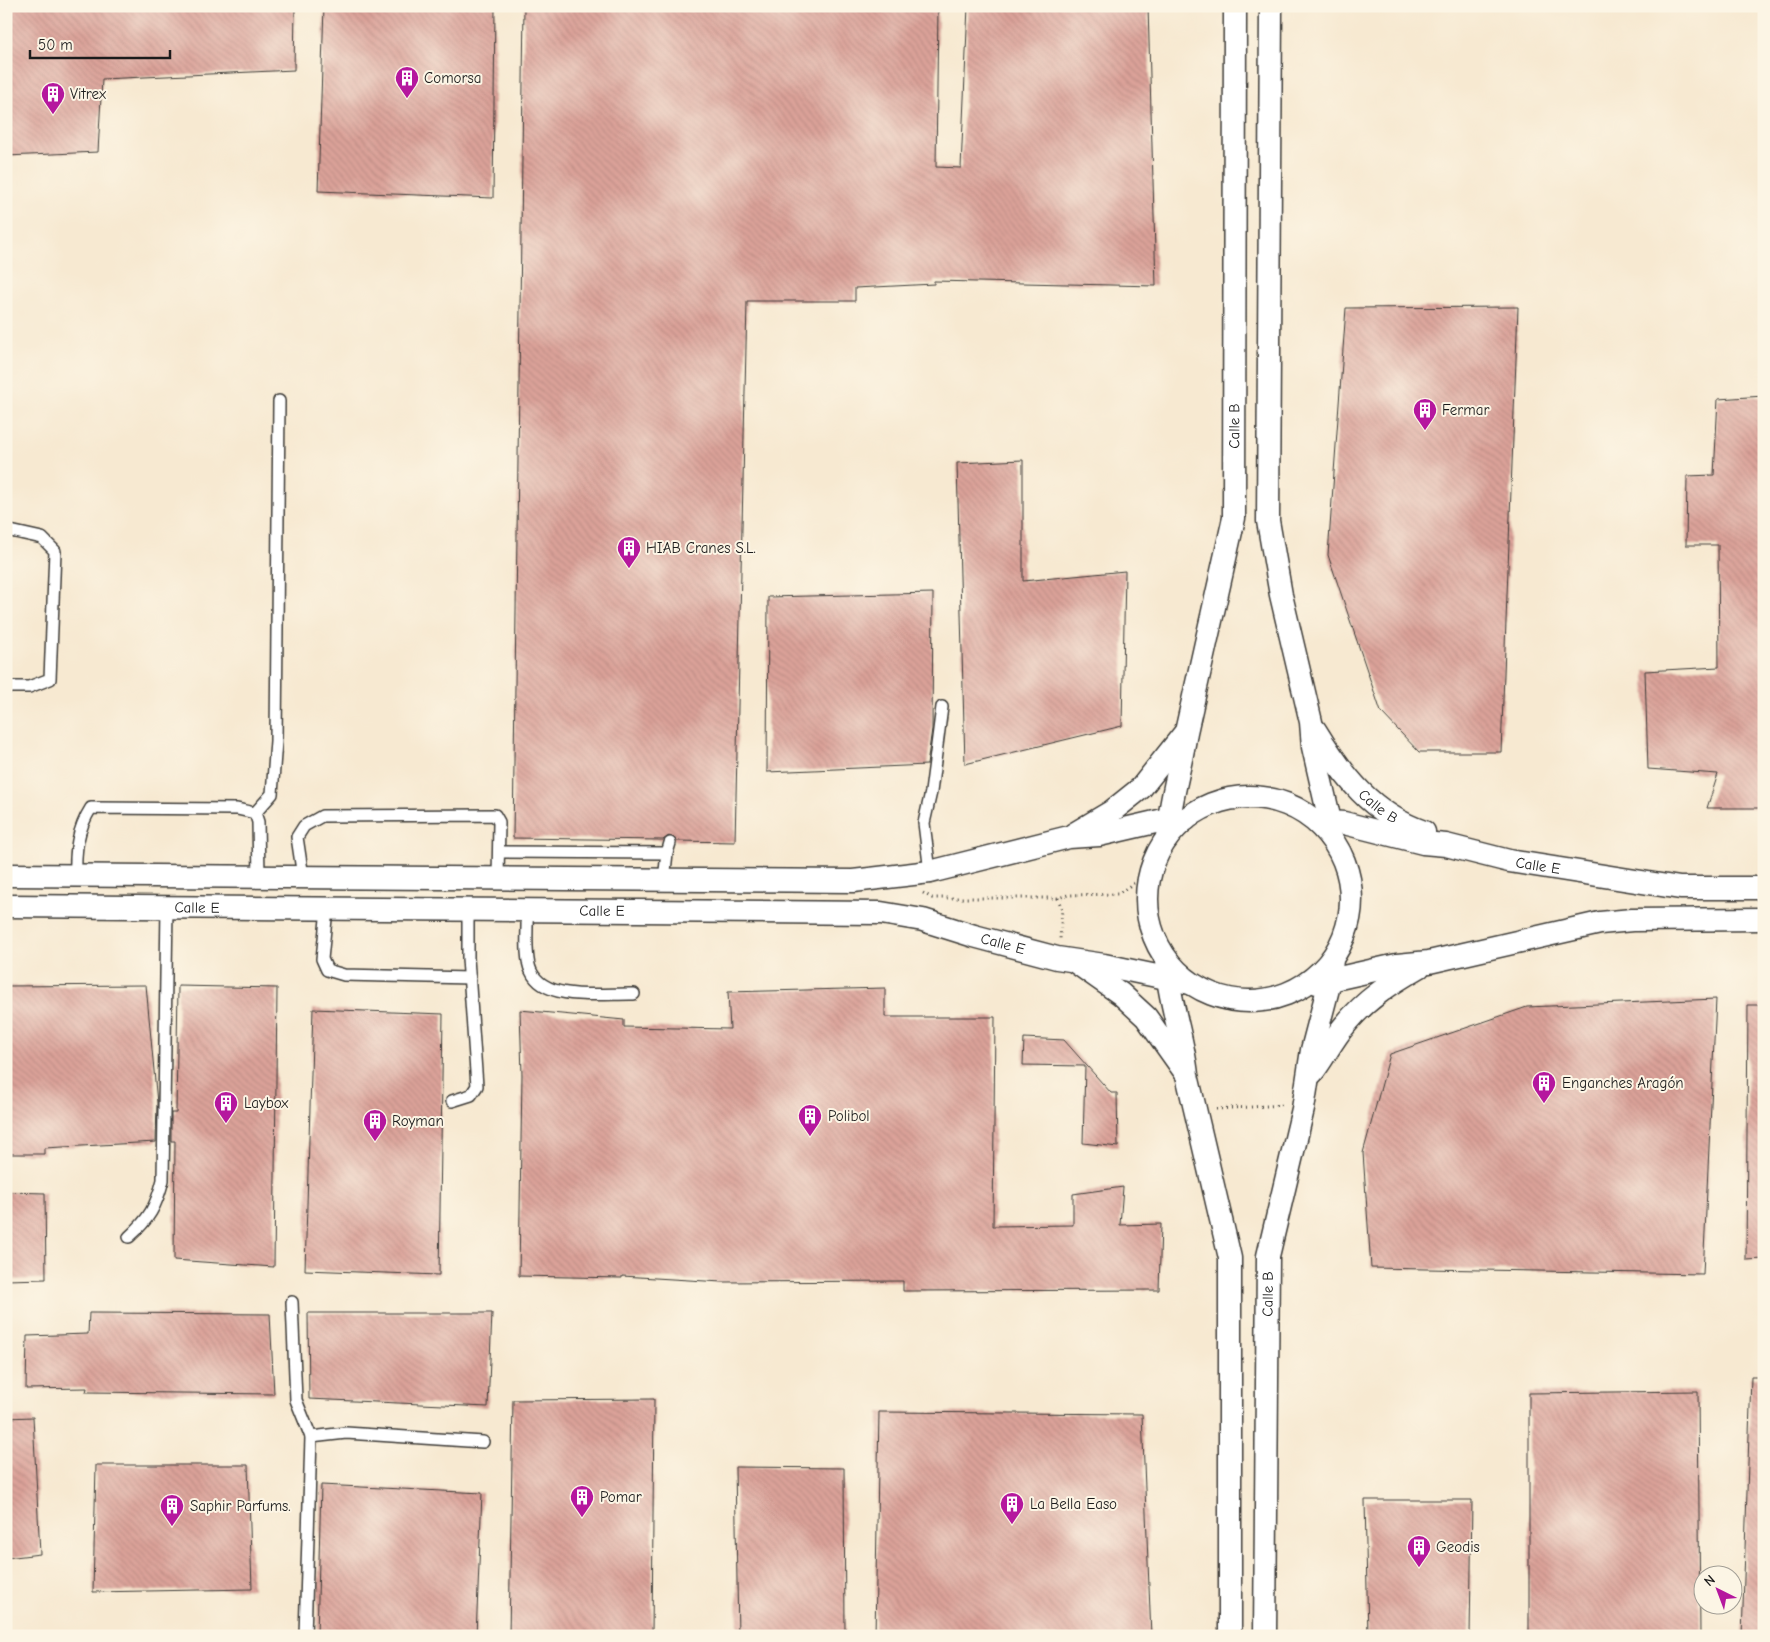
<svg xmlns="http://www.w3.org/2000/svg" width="1770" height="1642" font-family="'Comic Neue',sans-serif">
<defs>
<pattern id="building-back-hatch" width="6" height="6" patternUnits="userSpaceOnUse" patternTransform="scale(1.25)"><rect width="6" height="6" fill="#dba299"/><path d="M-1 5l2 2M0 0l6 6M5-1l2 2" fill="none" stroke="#bb8b83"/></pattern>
</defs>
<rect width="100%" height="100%" fill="#fcf5e5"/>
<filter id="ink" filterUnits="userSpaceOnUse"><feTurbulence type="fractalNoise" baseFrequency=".02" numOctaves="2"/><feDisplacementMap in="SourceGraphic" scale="10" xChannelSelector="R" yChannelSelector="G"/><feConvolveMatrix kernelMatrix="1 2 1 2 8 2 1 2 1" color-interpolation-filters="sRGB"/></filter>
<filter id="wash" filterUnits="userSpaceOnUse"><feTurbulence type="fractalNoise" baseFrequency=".0096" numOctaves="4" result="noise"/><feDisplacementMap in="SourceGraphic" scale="20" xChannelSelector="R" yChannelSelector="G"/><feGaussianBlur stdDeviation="1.12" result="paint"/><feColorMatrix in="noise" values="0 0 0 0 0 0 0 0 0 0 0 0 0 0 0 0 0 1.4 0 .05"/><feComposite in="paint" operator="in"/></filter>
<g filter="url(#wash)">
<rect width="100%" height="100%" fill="#f7e9d1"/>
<g id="blocks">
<g fill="url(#building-back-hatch)">
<polygon points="6,6 295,6 294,70 102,79 98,152 6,156"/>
<polygon points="324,6 495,6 493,198 318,191"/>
<polygon points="524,6 938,6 936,167 961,168 968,6 1148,6 1156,286 934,281 934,284 855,288 855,301 747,301 735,842 677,841 669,836 663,840 513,838"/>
<polygon points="1518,307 1501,752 1419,752 1381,712 1328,555 1346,308"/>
<polygon points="1764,396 1764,808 1707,808 1718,774 1648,769 1645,671 1719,667 1718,545 1686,545 1687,476 1714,475 1718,399"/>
<polygon points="1023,460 1023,581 1125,571 1122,726 965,764 957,463"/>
<polygon points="933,593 932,729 927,765 767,772 768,597"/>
<polygon points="146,985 157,1103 156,1142 44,1148 44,1154 6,1154 6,986"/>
<polygon points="178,986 277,988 274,1267 174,1260 175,1141 171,1141 171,1113 176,1113"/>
<polygon points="885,988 885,1017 995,1017 993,1226 1073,1225 1073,1194 1123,1187 1120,1225 1161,1224 1159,1290 903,1291 903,1281 722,1282 622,1276 622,1278 519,1276 522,1075 520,1010 624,1020 624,1027 730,1029 728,992"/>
<polygon points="1716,999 1703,1274 1371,1268 1363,1153 1390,1054 1527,1007"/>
<polygon points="1748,1005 1764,1005 1764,1259 1746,1260"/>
<polygon points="313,1009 443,1014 439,1275 305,1270"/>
<polygon points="1024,1038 1064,1040 1111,1093 1117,1093 1118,1147 1083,1143 1085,1066 1023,1065"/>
<polygon points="6,1192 45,1193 46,1279 6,1280"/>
<polygon points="89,1313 270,1314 274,1394 86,1392 87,1388 26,1389 27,1336 88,1334"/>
<polygon points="308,1313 492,1313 488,1407 309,1399"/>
<polygon points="1751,1377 1764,1377 1764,1636 1742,1636"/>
<polygon points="1698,1391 1700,1636 1529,1636 1529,1393"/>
<polygon points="654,1399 652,1636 509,1636 513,1400"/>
<polygon points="879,1412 1142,1414 1151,1636 875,1636"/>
<polygon points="33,1417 40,1554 6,1558 6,1418"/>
<polygon points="96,1465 248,1465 252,1589 93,1592"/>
<polygon points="735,1467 844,1468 845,1636 738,1636"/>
<polygon points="321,1485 482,1493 476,1636 317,1636"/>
<polygon points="1365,1500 1472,1500 1470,1636 1368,1636"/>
</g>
</g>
</g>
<g filter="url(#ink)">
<use href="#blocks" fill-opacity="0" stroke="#3d3b37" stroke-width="1"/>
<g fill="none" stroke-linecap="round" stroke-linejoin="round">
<g stroke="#3d3b37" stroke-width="14">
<g id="lane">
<polyline points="6,530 42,538 55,551 50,679 29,687 6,687"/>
<polyline points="255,813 272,794 276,741 279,401"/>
<polyline points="255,813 258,822 259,876"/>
<polyline points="499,852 667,853"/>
<polyline points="930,872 924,823 931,792 942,707"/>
<path d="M76 877C75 851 77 830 91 808L237 809 255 813"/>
<polyline points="303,877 297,837 304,826 322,816 495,815 499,822 498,878"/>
<polyline points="664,880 667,853 670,843"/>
<polyline points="327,909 322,959 327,970 344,975 470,978"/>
<path d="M527 910C528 926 524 957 531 971 545 1003 605 993 634 994"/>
<polyline points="452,1101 471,1095 477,1086 468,958 468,910"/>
<path d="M129 1237C149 1219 156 1207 163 1180L167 907"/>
<polyline points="292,1302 296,1400 311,1437"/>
<polyline points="305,1636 311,1437 346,1433 483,1442"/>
</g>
</g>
<g stroke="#3d3b37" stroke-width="25">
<g id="street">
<polyline points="1271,6 1268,521 1281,595 1311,722 1313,747 1330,821 1330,837"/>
<path id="s1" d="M1315 730C1343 776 1372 814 1424 832"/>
<circle cx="1249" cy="899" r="102"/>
<path id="s2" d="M1317 821 1344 823 1423 843 1446 845 1509 861 1680 888H1764"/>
<polyline points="1074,834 1111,812 1141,788 1184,734"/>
<path id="s3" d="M1167 838C1169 802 1181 767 1186 732L1234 518 1235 6"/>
<polyline points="6,875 853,881 930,872 1069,837 1099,835 1168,819 1185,820"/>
<path id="s4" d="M6 906 881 913 923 920 974 936 1057 958 1104 965 1190 983"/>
<path d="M1166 960C1168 999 1183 1036 1187 1075L1230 1258V1636"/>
<polyline points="1077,963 1121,994 1146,1017 1185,1072"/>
<polyline points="1317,983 1397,965 1429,962 1600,923 1632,920 1764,919"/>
<path d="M1312 1073C1324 1058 1332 1040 1345 1025 1365 1000 1391 983 1419 967"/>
<path id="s5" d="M1265 1636 1268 1256 1303 1109 1312 1050 1330 981 1332 959"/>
</g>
</g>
<g stroke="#3d3b37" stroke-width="3" stroke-dasharray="1 4" stroke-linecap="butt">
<polyline points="923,893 932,898 1058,898 1068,895 1118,894 1151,871"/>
<polyline points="1058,898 1062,909 1060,939"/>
<polyline points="1216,1109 1284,1105"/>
</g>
<use href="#lane" stroke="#fff" stroke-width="11"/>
<use href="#street" stroke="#fff" stroke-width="22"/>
</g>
</g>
<defs>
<g id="building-pin" transform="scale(1.25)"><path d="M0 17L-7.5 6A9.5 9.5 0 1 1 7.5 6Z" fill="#b5179e" stroke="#fcf5e5"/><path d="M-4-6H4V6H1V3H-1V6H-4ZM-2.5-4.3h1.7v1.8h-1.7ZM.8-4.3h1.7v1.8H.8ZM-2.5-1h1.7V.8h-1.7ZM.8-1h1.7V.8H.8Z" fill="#fff"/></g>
</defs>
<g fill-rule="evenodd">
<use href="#building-pin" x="407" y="78"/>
<use href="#building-pin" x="53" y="94"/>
<use href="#building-pin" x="1425" y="410"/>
<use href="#building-pin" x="629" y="548"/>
<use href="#building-pin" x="1544" y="1083"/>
<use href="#building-pin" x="226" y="1103"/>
<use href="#building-pin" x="810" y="1116"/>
<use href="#building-pin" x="375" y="1121"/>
<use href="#building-pin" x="582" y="1497"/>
<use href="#building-pin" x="1012" y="1504"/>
<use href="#building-pin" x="172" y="1506"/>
<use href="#building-pin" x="1419" y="1547"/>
</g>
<g text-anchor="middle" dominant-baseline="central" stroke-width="4" stroke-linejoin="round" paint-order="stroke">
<g font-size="15" fill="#1c1c1c" stroke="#fcf5e5" text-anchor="start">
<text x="424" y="78">Comorsa</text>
<text x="70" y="94">Vitrex</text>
<text x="1442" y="410">Fermar</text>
<text x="646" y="548">HIAB Cranes S.L.</text>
<text x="1562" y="1083">Enganches Aragón</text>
<text x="244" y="1103">Laybox</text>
<text x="828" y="1116">Polibol</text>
<text x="392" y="1121">Royman</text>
<text x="600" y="1497">Pomar</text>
<text x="1030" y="1504">La Bella Easo</text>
<text x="190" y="1506">Saphir Parfums.</text>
<text x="1436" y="1547">Geodis</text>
</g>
<g font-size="15" fill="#1c1c1c" stroke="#fcf5e5">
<text stroke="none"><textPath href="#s3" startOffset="419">Calle B</textPath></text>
<text stroke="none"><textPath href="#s1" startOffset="100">Calle B</textPath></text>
<text stroke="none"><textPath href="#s2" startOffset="226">Calle E</textPath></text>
<text stroke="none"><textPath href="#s4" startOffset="191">Calle E</textPath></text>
<text stroke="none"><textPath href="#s4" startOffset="596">Calle E</textPath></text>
<text stroke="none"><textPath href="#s4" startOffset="1001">Calle E</textPath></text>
<text stroke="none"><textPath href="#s5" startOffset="342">Calle B</textPath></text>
</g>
</g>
<rect width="1770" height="1642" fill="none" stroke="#fcf5e5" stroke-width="25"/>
<g transform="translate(1718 1590) rotate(318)"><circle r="24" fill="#fcf5e5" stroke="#a29e95"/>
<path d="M0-4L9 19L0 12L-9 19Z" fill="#b5179e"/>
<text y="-8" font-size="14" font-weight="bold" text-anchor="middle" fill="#1c1c1c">N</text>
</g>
<path d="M30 50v8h140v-8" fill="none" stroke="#1c1c1c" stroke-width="2.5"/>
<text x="38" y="50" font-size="15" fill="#1c1c1c" stroke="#fcf5e5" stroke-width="4" paint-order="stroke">50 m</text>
</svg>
